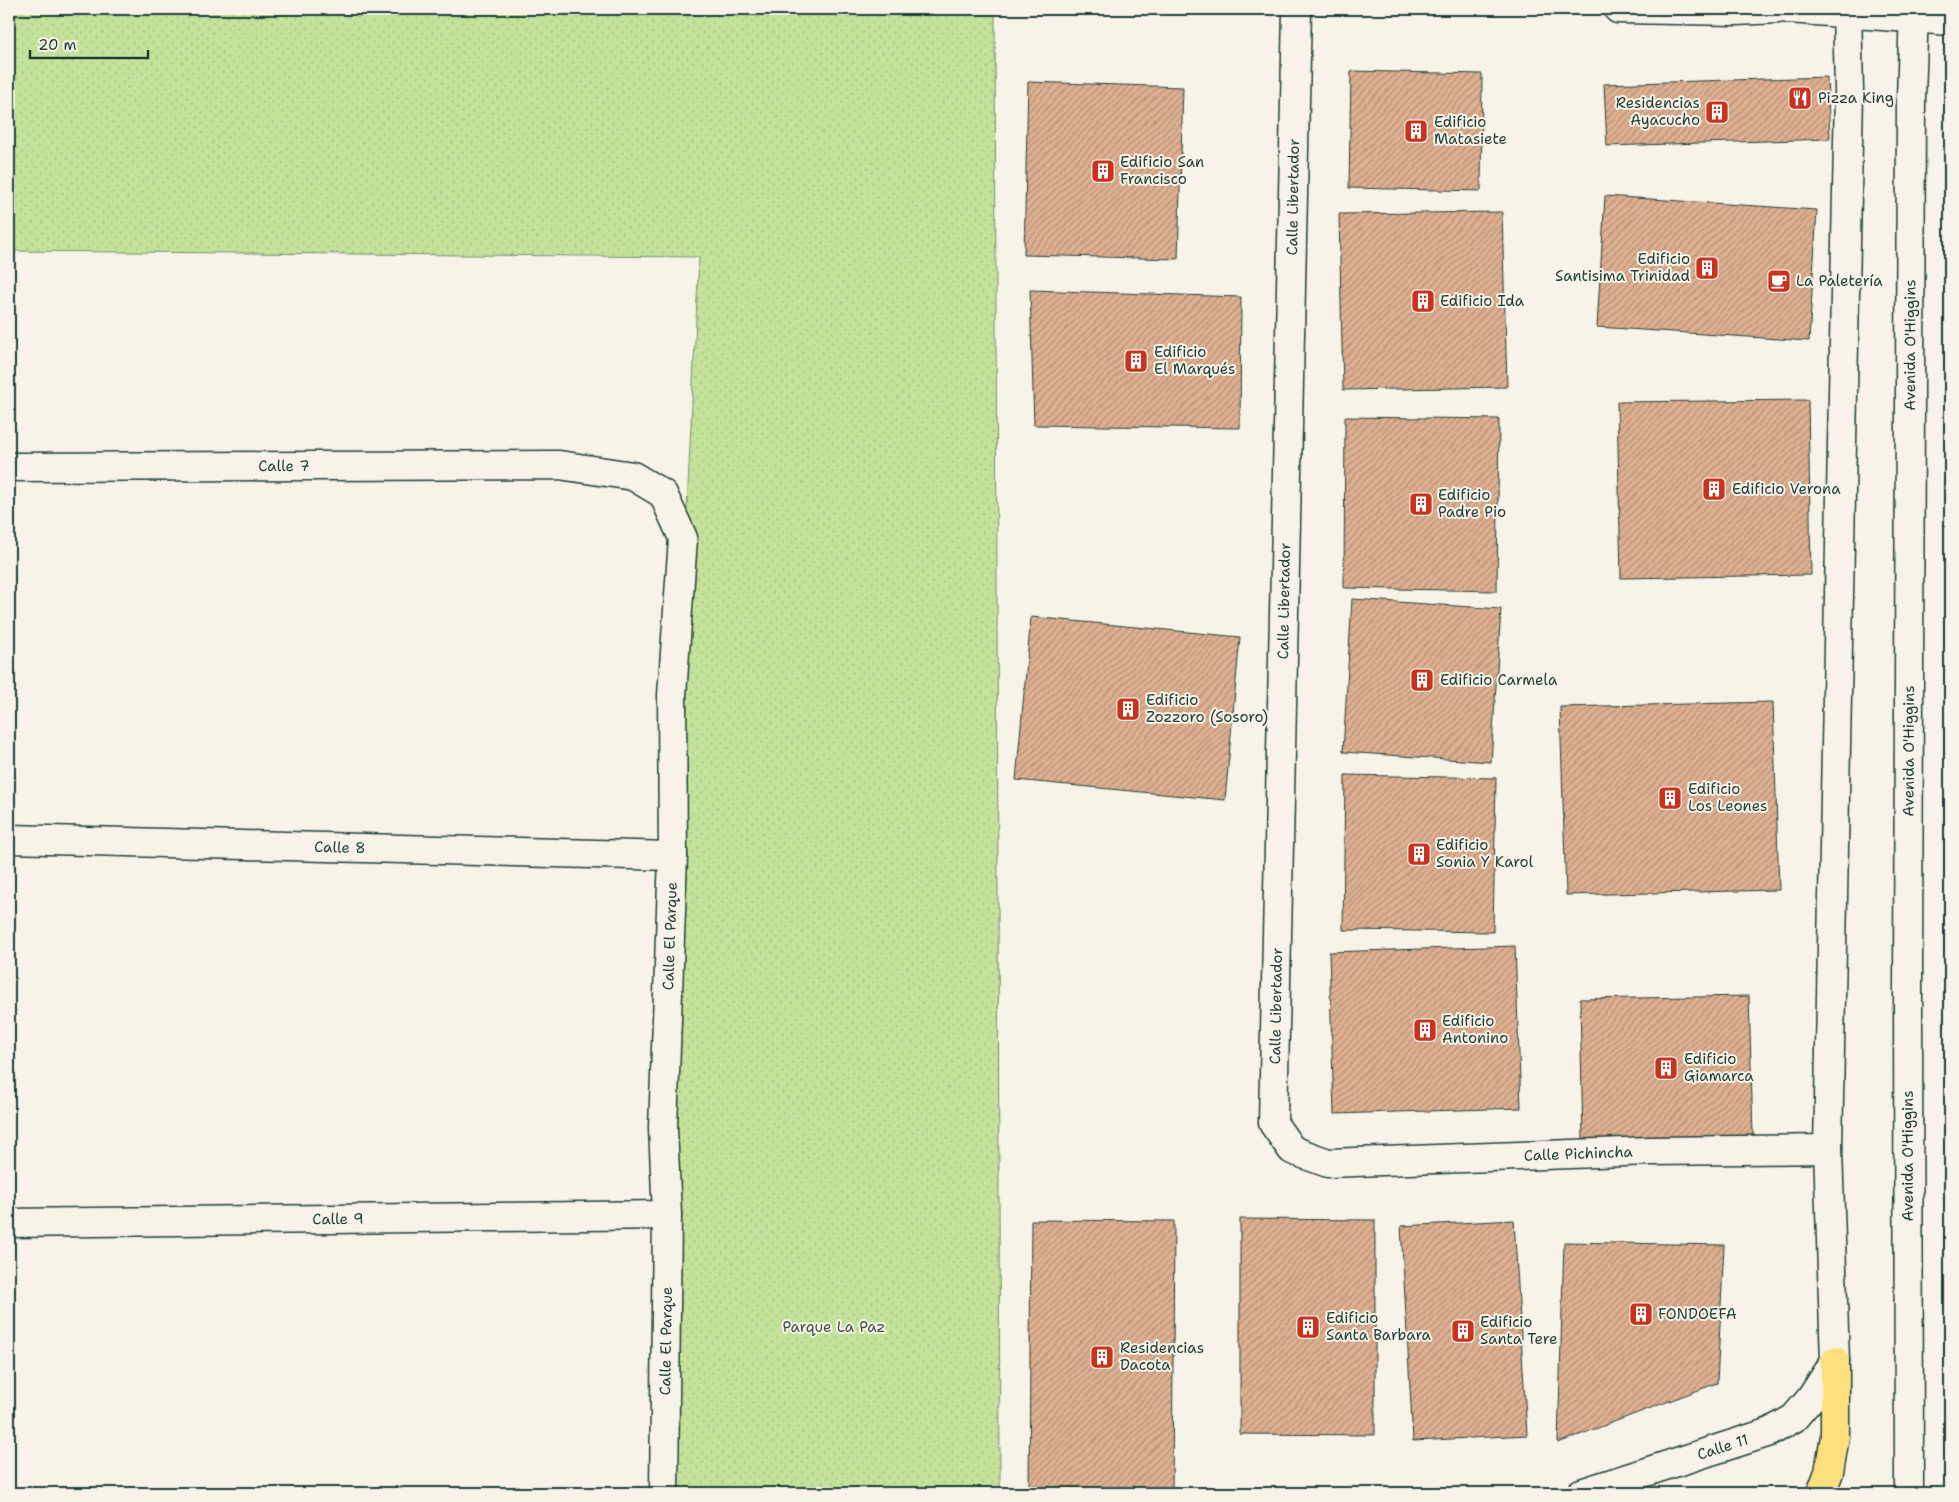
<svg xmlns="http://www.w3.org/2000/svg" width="1959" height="1502" font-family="'Shantell Sans',sans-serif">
<defs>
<pattern id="park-dots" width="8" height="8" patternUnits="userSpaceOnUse" patternTransform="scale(1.25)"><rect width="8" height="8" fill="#c3e39b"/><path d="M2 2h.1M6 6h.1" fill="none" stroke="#a7c486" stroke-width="1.8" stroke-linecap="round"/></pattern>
<pattern id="building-hatch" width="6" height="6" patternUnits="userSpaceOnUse" patternTransform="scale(1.25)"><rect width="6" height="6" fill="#dfb091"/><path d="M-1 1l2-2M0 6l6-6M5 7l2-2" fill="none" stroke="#b49077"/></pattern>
</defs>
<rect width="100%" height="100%" fill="#f7f3e8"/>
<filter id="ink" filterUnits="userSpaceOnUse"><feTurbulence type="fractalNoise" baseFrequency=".02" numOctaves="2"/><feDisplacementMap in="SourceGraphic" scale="10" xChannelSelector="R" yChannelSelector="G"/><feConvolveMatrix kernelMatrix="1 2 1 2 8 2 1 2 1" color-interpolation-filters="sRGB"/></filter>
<g filter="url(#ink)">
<polygon fill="url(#park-dots)" stroke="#719068" points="9,9 995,9 1000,1493 668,1493 678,696 699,257 9,251"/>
<g fill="url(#building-hatch)" stroke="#1f3d34">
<polygon points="1351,71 1482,74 1481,191 1349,188"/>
<polygon points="1827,77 1830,139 1607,146 1604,84"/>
<polygon points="1028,82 1183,87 1178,259 1024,255"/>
<polygon points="1605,196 1817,210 1809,341 1597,327"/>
<polygon points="1502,212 1507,387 1343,390 1339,214"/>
<polygon points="1030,290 1241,297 1240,428 1034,425"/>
<polygon points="1808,400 1811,575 1621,578 1617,402"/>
<polygon points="1345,417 1499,419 1497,591 1344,588"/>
<polygon points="1352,599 1501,609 1491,762 1343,752"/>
<polygon points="1031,617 1240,637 1225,800 1016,780"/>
<polygon points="1773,702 1779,890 1566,895 1560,707"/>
<polygon points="1345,775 1496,778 1493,932 1343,930"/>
<polygon points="1515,946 1521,1108 1334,1114 1329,952"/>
<polygon points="1749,996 1753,1136 1583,1140 1580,999"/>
<polygon points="1240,1219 1375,1220 1375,1435 1240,1434"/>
<polygon points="1031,1220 1174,1221 1172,1493 1029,1493"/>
<polygon points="1514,1220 1527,1435 1413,1441 1401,1226"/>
<polygon points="1564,1242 1724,1245 1717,1383 1558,1443"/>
</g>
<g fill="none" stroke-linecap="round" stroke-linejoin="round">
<g stroke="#1f3d34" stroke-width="31">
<g id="minor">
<path id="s1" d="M1297 9 1273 1123 1292 1150 1328 1163 1651 1151 1828 1149"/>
<polyline points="1618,9 1736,11 1778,9"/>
<polyline points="1788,9 1950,21"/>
<path id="s2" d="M9 467 559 465 633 476 663 494 683 538 672 695 673 856 663 1128 667 1215 664 1493"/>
<path id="s3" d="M9 839 673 856"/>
<path id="s4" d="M9 1223 667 1215"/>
<path id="s5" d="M1581 1493 1770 1432 1794 1418 1811 1398 1835 1361 1828 1149 1849 91 1847 9"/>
</g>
</g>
<g stroke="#1f3d34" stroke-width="31">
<g id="secondary">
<path id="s6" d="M1909 1493 1908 983 1911 98 1914 9"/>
</g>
</g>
<g stroke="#1f3d34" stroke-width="31">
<polyline id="motorway" points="1821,1493 1829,1472 1835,1436 1835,1361"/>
</g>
<use href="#minor" stroke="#f7f3e8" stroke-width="28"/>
<use href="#secondary" stroke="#f7f3e8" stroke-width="28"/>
<use href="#motorway" stroke="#fce080" stroke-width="28"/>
</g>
</g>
<defs>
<g id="restaurant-square" transform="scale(1.25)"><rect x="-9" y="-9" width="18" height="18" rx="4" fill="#c8321e" stroke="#f7f3e8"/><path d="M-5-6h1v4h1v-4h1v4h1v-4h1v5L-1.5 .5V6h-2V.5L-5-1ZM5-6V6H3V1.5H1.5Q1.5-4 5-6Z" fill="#fff"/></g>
<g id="building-square" transform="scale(1.25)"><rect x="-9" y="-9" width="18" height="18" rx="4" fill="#c8321e" stroke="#f7f3e8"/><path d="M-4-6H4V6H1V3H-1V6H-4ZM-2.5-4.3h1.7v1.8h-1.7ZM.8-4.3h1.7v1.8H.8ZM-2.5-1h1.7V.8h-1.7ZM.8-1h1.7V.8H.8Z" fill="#fff"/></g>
<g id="cafe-square" transform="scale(1.25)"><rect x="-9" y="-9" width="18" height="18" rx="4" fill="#c8321e" stroke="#f7f3e8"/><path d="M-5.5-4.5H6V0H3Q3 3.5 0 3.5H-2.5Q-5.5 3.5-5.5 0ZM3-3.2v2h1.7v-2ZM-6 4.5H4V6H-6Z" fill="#fff"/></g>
</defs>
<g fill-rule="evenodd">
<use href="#restaurant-square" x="1800" y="98"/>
<use href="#building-square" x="1717" y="112"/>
<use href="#building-square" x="1416" y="131"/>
<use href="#building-square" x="1103" y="171"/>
<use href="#building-square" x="1707" y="268"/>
<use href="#cafe-square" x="1779" y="281"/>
<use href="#building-square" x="1423" y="301"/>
<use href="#building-square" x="1136" y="361"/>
<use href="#building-square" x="1714" y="489"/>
<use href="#building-square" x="1421" y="504"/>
<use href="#building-square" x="1422" y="680"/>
<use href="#building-square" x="1128" y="709"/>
<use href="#building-square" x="1670" y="798"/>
<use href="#building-square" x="1419" y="854"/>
<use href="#building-square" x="1425" y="1030"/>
<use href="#building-square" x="1666" y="1068"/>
<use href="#building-square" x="1641" y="1314"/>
<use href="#building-square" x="1308" y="1327"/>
<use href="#building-square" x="1463" y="1331"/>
<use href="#building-square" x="1102" y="1357"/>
</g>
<g text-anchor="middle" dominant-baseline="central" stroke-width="4" stroke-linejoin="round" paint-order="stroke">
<g font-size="15" fill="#1f3d34" stroke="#f7f3e8" text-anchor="start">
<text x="1818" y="98">Pizza King</text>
<text x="1700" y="103" text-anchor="end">Residencias<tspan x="1700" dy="17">Ayacucho</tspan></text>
<text x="1434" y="122">Edificio<tspan x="1434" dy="17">Matasiete</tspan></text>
<text x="1120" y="162">Edificio San<tspan x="1120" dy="17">Francisco</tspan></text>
<text x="1690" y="259" text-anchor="end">Edificio<tspan x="1690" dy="17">Santisima Trinidad</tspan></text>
<text x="1796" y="281">La Paletería</text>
<text x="1440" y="301">Edificio Ida</text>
<text x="1154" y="352">Edificio<tspan x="1154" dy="17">El Marqués</tspan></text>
<text x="1732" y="489">Edificio Verona</text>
<text x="1438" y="495">Edificio<tspan x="1438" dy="17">Padre Pio</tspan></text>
<text x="1440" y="680">Edificio Carmela</text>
<text x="1146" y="700">Edificio<tspan x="1146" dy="17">Zozzoro (Sosoro)</tspan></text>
<text x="1688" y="789">Edificio<tspan x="1688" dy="17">Los Leones</tspan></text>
<text x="1436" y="845">Edificio<tspan x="1436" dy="17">Sonia Y Karol</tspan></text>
<text x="1442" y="1021">Edificio<tspan x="1442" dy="17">Antonino</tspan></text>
<text x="1684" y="1059">Edificio<tspan x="1684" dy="17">Giamarca</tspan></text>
<text x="1658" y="1314">FONDOEFA</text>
<text x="1326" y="1318">Edificio<tspan x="1326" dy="17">Santa Barbara</tspan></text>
<text x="1480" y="1322">Edificio<tspan x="1480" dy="17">Santa Tere</tspan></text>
<text x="1120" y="1348">Residencias<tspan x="1120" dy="17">Dacota</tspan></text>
</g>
<g font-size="15" fill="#1f3d34" stroke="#f7f3e8">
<text transform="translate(1293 197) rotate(-89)">Calle Libertador</text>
<text stroke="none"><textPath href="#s6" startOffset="1148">Avenida O'Higgins</textPath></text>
<text stroke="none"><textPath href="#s2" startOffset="275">Calle 7</textPath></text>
<text transform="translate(1284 601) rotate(-89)">Calle Libertador</text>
<text stroke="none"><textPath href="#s6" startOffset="742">Avenida O'Higgins</textPath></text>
<text stroke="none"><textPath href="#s3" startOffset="331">Calle 8</textPath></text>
<text transform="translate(670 936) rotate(-88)">Calle El Parque</text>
<text transform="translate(1276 1006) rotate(-89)">Calle Libertador</text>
<text stroke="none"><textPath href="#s1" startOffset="1436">Calle Pichincha</textPath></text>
<text transform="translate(1908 1156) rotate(-90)">Avenida O'Higgins</text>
<text stroke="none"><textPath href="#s4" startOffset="329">Calle 9</textPath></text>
<text transform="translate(666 1341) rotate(-89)">Calle El Parque</text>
<text stroke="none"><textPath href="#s5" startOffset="149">Calle 11</textPath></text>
</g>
<g font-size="15" fill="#385643" stroke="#f7f3e8">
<text x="834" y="1327">Parque La Paz</text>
</g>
</g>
<rect width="1959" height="1502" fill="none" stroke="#f7f3e8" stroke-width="30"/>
<rect x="15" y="15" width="1929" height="1472" fill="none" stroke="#1f3d34" stroke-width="2" filter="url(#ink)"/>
<path d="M30 50v8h118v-8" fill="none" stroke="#1f3d34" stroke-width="2.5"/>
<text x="38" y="50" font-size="15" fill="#1f3d34" stroke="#f7f3e8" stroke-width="4" paint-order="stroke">20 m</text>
</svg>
